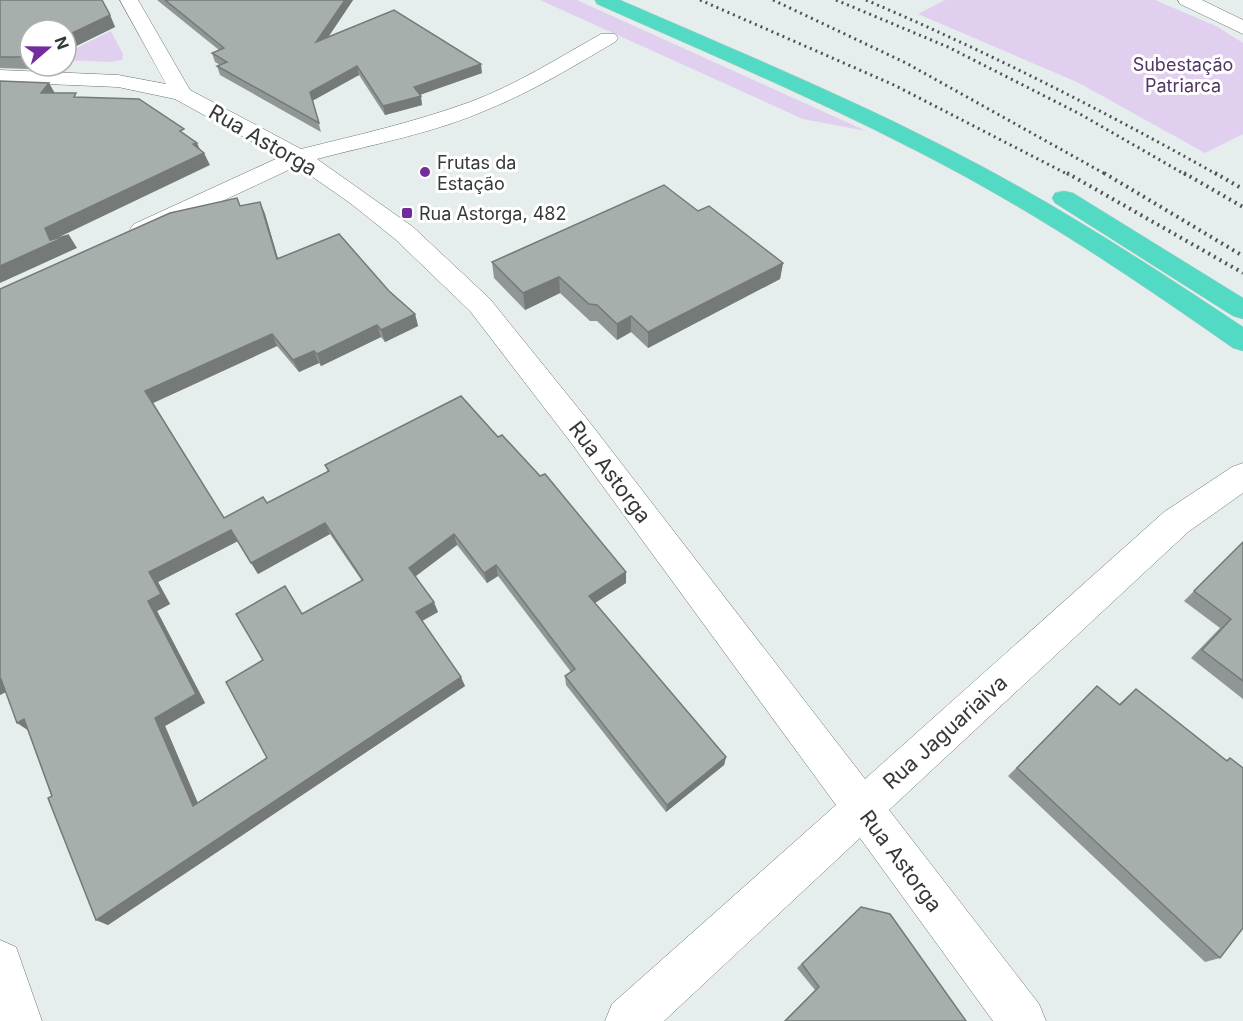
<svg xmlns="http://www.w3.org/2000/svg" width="1243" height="1021" font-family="Inter,sans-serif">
<rect width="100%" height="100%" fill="#e5eeec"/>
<g fill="#e1cff0">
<polygon points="540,0 577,0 866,131 803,119"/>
<polygon points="945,0 1155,0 1216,26 1243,43 1243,134 1205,153 1079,83 918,14"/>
<polygon points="111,31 123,54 122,60 110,62 66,60 66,53"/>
</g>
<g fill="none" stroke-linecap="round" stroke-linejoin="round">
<g stroke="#6c7472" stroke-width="1">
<g id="minor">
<path d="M120 0H138L190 90 301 149C358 135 415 122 470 102 516 85 558 58 601 34H615L618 38 615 42C574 66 533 91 489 109 435 133 374 144 317 159L413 227 490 299 591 424 865 779 1164 512 1232 467 1243 463V493L1188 532 889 810 1039 1004 1046 1021H993L860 838 664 1021H605L612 1004 836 805 569 440 470 311 395 239 350 203 297 166 152 234 143 237 134 234 130 229 134 224 280 157 175 99 118 87 0 82V70L118 75 166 84Z"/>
<polygon points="1178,0 1202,0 1243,20 1243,34 1180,4"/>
<polygon points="0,940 16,947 42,1021 0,1021"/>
</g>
</g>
<g stroke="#c6c8c7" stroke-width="1">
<g id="trunk">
<path d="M595 0H620C742 53 866 104 983 167 1073 215 1159 271 1243 327V351L1233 348C1146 287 1059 228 966 177 847 112 721 59 597 4Z"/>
<polygon points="1064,191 1073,193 1243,298 1243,319 1233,316 1055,203 1052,198 1055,193"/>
</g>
</g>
<use href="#minor" fill="#fff" fill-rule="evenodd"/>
<use href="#trunk" fill="#52dac4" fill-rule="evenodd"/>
<g stroke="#505453" stroke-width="3" stroke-dasharray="2 4" stroke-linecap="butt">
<polyline points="700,0 894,85 1069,175"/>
<polyline points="773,0 906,63 1107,175"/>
<polyline points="836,0 948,47 1080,114 1186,175"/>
<path d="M866 0C988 52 1102 110 1218 175"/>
</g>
<g stroke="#505453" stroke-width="4" stroke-dasharray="2 4.5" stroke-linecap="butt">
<polyline points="1067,173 1243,273"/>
<polyline points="1104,173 1243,256"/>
<polyline points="1184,173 1243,207"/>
<polyline points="1215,173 1243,189"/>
</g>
</g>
<g fill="#909695" fill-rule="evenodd">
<polygon points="0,0 110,15 115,27 72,48 68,47 66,51 66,30 29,69 0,68"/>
<polygon points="157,0 353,0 328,37 482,73 420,95 422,105 385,115 359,75 312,101 321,132 220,75 217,66 220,65 215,62 212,53 219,50"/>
<path d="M260 202 265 214 278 259 389 291 415 314 418 326 385 342 381 337 321 366 319 363 299 372 277 346 153 403 224 518 267 503 328 472 325 465 498 437 626 572V583L595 603 726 757 724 765 666 812 566 685 565 676 571 672 498 576 487 583 457 545 416 576 438 612 422 621 465 686 108 925 96 920 28 731 6 692 0 695V289L241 206ZM330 534 362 581 302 614 263 660 267 758 198 803 165 726 205 703 157 611 170 604 158 582 238 541 258 574Z"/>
<polygon points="698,211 783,263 780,279 648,348 631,332 617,340 597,321 590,321 560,293 525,310 494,278 492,262"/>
<polygon points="1243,542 1243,699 1191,658 1220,628 1184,601"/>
<polygon points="1097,686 1119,704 1136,689 1226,760 1230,758 1220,958 1205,962 1008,776"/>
<polygon points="861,907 966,1021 784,1021 815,990 797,968"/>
</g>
<g fill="#757a79">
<polygon points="345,0 353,0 319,51 316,42"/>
<polygon points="110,15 115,27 72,48 66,36"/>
<polygon points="30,54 30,66 35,66 29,69 22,57"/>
<polygon points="481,64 482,73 416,96 414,87"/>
<polygon points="357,66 359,75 312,101 321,132 310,92"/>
<polygon points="49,83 56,95 41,93"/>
<polygon points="421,96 422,105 385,115 383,106"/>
<polygon points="197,143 202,154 204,153 210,165 53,240 69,235 77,248 0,283 0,266 50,240 45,228"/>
<polygon points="260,202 265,214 282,272 277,259"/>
<polygon points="783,263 780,279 648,348 648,332"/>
<polygon points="559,277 560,293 525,310 523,293"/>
<polygon points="415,314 418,326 385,342 381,330"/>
<polygon points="631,316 631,332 617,340 617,324"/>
<polygon points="377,325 381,337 321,366 317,354"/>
<polygon points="272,334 277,346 153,403 145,391"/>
<polygon points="314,351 319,363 299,372 293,360"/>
<polygon points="325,523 330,534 258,574 251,563"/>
<polygon points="231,530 238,541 158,582 170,604 157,611 205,703 165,726 202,813 193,806 155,718 148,601 149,572"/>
<polygon points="454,534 457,545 413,578 409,568"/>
<polygon points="496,565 498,576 487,583 484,573"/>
<polygon points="626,572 626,583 590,606 589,596"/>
<polygon points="434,602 438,612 420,622 416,612"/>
<polygon points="461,677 465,686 108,925 96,920"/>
<polygon points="1,679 13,688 0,695 0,680"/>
<polygon points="24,719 29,731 17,723"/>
<polygon points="726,757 724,765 666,812 667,805"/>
</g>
<g fill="#a7afad" stroke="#757a79" stroke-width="1.5" fill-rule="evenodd">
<polygon points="0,0 102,0 110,15 66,36 66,30 30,30 30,54 22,57 0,57"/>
<polygon points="165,0 345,0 316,42 394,10 481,64 414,87 421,96 383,106 357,66 310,92 319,123 217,66 227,62 212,53 224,48"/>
<polygon points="0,81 49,83 41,93 76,93 74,97 139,99 184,129 180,131 197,143 193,144 204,153 45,228 50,240 69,235 0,266"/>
<polygon points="664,185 698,211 709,206 783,263 648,332 631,316 617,324 597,305 589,304 559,277 523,293 492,262"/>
<path d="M237 198 240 206 260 202 277 259 339 234 389 291 415 314 381 330 377 325 317 354 314 351 293 360 272 334 145 391 224 518 263 497 267 503 329 471 325 465 461 396 498 437 502 435 540 476 545 474 626 572 589 596 726 757 667 805 565 676 575 669 496 565 484 573 454 534 409 568 434 602 416 612 461 677 96 920 48 798 52 796 24 719 17 723 1 679 0 680V289L170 213ZM325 523 363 580 302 614 285 586 236 614 263 660 226 682 267 758 193 806 155 718 196 694 148 601 161 594 149 572 231 530 251 563Z"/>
<polygon points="1243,542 1243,681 1202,650 1231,619 1194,591"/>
<polygon points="1097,686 1120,705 1136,689 1227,761 1230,758 1243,768 1243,928 1220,958 1017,768"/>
<polygon points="861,907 890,914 966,1021 785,1021 819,987 802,964"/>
</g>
<g fill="#732b9f" stroke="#fff" stroke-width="2">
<circle cx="425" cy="172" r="6"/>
<rect x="401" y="207" width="12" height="12" rx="3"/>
</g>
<g text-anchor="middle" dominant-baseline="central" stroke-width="6" stroke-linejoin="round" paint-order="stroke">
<g font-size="18" fill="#53346a" stroke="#fff">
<text x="1183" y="64">Subestação<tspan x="1183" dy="21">Patriarca</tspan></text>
</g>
<g font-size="18" fill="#353938" stroke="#fff" text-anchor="start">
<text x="437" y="162">Frutas da<tspan x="437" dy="21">Estação</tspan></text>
<text x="419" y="213">Rua Astorga, 482</text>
</g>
<g font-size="21" fill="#353938" stroke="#fff">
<text transform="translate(263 140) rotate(30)">Rua Astorga</text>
<text transform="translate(610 472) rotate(53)">Rua Astorga</text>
<text transform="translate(945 732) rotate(-42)">Rua Jaguariaiva</text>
<text transform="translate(901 861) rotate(53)">Rua Astorga</text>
</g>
</g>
<g transform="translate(48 48) rotate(70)"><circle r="28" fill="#ffffff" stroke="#aeb0af" stroke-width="1.5"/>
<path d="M0-4.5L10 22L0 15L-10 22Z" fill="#732b9f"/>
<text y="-9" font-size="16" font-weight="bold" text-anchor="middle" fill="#353938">N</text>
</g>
</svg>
